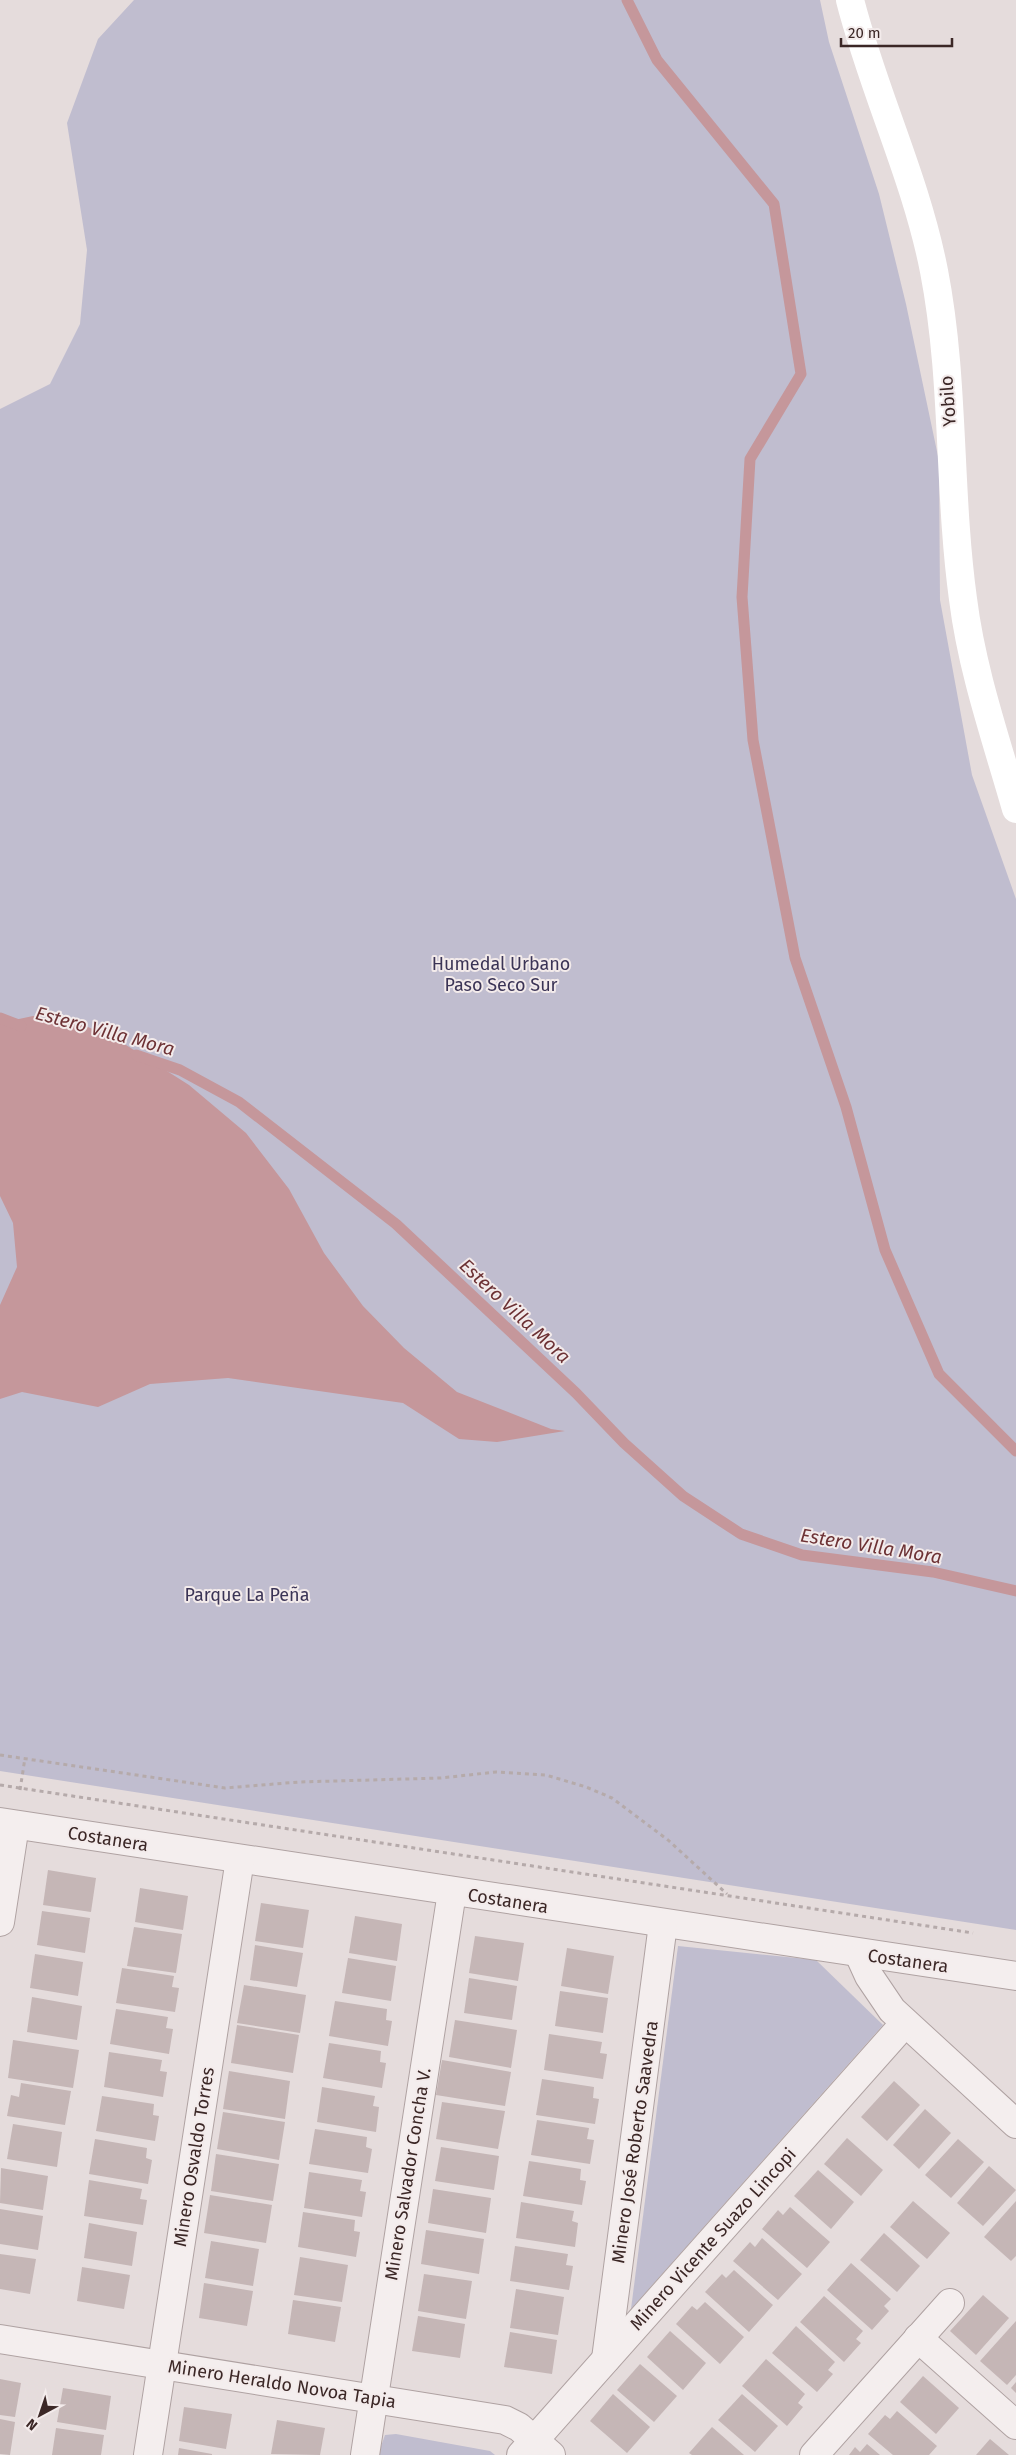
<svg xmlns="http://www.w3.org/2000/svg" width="1016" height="2455" font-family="'Fira Sans',sans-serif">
<rect width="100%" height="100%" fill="#e5dcdc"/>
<g fill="#c0bdcf">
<polygon points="134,0 820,0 829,42 879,194 906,304 939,461 940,600 972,775 1016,899 1016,1930 0,1771 0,409 50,384 80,324 87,250 67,123 98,39"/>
<polygon points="678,1946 816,1960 883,2025 631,2309"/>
<polygon points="396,2434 490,2451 495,2455 378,2455 385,2435"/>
</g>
<polygon fill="#c5979b" points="33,1016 86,1026 126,1045 189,1085 246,1133 289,1189 324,1253 363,1306 404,1348 457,1392 551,1429 565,1431 497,1442 459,1439 403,1403 228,1378 150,1384 98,1407 22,1392 0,1399 0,1305 17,1267 13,1223 0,1196 0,1023"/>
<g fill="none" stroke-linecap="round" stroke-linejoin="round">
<g stroke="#c5979b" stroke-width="11">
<polyline points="627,0 657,60 774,204 801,374 750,459 742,597 753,740 795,958 846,1107 885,1250 939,1374 1016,1451"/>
<polyline points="0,1018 21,1026"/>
<polyline points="136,1055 180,1070 239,1102 396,1224 576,1393 624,1443 683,1496 741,1534 802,1555 933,1572 1016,1591"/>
</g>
</g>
<g fill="#c5b6b6">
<polygon points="48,1870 96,1878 91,1912 43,1905"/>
<polygon points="140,1888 188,1896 183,1930 135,1922"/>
<polygon points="261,1903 309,1910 303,1948 255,1941"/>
<polygon points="42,1911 90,1918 85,1953 37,1945"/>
<polygon points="355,1916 402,1924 397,1961 349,1953"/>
<polygon points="134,1927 182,1934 176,1973 127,1966"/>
<polygon points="475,1936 524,1943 518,1981 469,1973"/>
<polygon points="255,1945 303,1953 297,1987 250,1980"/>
<polygon points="567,1948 614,1956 608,1994 561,1986"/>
<polygon points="35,1954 83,1962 78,1996 30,1988"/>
<polygon points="348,1958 396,1966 391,2001 342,1993"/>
<polygon points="122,1968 174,1976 172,1987 179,1988 175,2012 116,2003"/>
<polygon points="469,1978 517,1986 512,2020 464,2013"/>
<polygon points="244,1985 306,1995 300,2033 237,2023"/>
<polygon points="560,1991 608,1998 603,2033 555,2026"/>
<polygon points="32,1997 82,2006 77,2040 27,2032"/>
<polygon points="335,2001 387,2009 386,2020 392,2021 388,2046 329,2036"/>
<polygon points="116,2009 168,2017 166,2028 173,2029 169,2054 110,2044"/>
<polygon points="455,2020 517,2030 511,2068 449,2057"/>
<polygon points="237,2025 299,2035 293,2073 231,2063"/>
<polygon points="549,2034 602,2042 600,2053 607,2054 603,2079 544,2070"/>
<polygon points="13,2040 79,2050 73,2088 8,2078"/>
<polygon points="329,2043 381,2051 380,2062 386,2063 382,2088 323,2078"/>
<polygon points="109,2052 162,2060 160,2071 167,2072 163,2097 104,2087"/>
<polygon points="442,2060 511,2072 505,2106 436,2095"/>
<polygon points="229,2071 290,2081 285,2119 223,2109"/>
<polygon points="542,2079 594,2087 593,2098 599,2099 595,2124 536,2115"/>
<polygon points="894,2081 920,2105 887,2141 861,2117"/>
<polygon points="21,2083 71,2091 65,2125 7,2116 11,2095 19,2097"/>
<polygon points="322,2087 375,2096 373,2106 379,2107 376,2132 317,2122"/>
<polygon points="102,2096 154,2104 153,2115 159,2116 155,2141 96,2131"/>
<polygon points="442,2102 505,2111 498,2149 436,2139"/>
<polygon points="925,2109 951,2133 919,2169 893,2145"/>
<polygon points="223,2112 285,2122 279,2160 217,2149"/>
<polygon points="537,2120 589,2128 587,2139 594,2140 590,2164 531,2155"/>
<polygon points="13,2124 62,2132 57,2167 7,2159"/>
<polygon points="315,2129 367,2137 366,2147 372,2149 368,2173 309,2164"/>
<polygon points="847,2138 883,2170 861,2196 824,2164"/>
<polygon points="95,2139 147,2148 146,2158 152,2160 148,2184 89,2174"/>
<polygon points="958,2139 984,2162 951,2198 925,2175"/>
<polygon points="441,2147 499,2156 494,2190 435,2181"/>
<polygon points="216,2154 279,2164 273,2201 211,2191"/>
<polygon points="529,2161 581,2169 580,2180 586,2181 582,2205 523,2196"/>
<polygon points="989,2166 1016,2190 983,2226 957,2203"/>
<polygon points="1,2168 48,2176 43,2210 0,2203"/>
<polygon points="818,2170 854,2202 831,2229 794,2196"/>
<polygon points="309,2172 362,2180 360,2191 366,2192 362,2217 304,2208"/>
<polygon points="89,2180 142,2189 140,2199 147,2200 143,2225 84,2216"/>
<polygon points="433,2189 491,2198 486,2233 428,2223"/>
<polygon points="210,2195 272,2205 266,2243 204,2233"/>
<polygon points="913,2201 950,2233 927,2259 890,2227"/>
<polygon points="1016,2201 1016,2256 1011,2261 984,2237"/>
<polygon points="521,2202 574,2211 572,2221 578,2223 575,2247 516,2238"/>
<polygon points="790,2207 830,2242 807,2268 762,2229 778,2210 783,2215"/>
<polygon points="0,2209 43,2216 38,2250 0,2244"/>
<polygon points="303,2212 355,2220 354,2231 360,2232 356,2257 298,2247"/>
<polygon points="89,2223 137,2232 132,2266 84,2258"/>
<polygon points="426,2230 484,2239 479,2274 421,2264"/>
<polygon points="884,2233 920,2266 897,2292 860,2260"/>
<polygon points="762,2238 802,2274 778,2300 733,2261 750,2242 755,2247"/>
<polygon points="211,2241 259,2249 253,2286 205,2278"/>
<polygon points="515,2246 568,2254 566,2265 573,2266 569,2290 510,2281"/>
<polygon points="0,2254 36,2259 30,2294 0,2289"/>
<polygon points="300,2257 348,2265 342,2302 294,2295"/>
<polygon points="851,2263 891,2299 884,2306 889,2311 872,2330 827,2290"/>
<polygon points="82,2267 130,2275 124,2309 77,2301"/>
<polygon points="734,2270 773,2305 749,2332 705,2292 722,2274 726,2278"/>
<polygon points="424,2274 472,2281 466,2319 418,2311"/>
<polygon points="204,2283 253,2291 247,2326 199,2318"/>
<polygon points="516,2289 564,2297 558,2335 510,2328"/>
<polygon points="983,2295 1009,2318 976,2355 950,2331"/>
<polygon points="824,2296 863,2331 856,2339 861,2343 844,2362 800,2322"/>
<polygon points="293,2300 341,2307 335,2342 288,2334"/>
<polygon points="705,2302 744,2337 720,2364 676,2324 692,2306 697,2310"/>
<polygon points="418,2316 465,2324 460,2358 412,2351"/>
<polygon points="1016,2321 1016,2375 1007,2385 980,2361"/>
<polygon points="796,2326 835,2362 828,2370 833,2374 817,2392 772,2353"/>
<polygon points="670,2331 706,2363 683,2390 647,2357"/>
<polygon points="510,2332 557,2340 552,2374 504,2367"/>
<polygon points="766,2359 805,2394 798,2403 803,2407 787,2426 742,2386"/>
<polygon points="640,2364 677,2396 654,2422 617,2390"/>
<polygon points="923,2376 959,2408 936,2434 900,2402"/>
<polygon points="0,2379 21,2383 15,2417 0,2415"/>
<polygon points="1016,2382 1016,2393 1011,2388"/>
<polygon points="63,2388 111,2396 106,2430 57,2422"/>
<polygon points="613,2394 650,2427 627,2453 590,2421"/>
<polygon points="742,2394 778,2426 755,2452 718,2420"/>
<polygon points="184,2407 232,2414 226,2449 179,2441"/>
<polygon points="897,2411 937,2446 929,2455 893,2455 868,2434 885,2415 890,2419"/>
<polygon points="0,2419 15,2422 10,2455 0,2454"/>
<polygon points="277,2420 325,2428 320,2455 271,2454"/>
<polygon points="712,2427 744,2455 692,2455 689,2453"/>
<polygon points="56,2428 104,2435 101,2455 52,2455"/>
<polygon points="990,2439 1009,2455 976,2455"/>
<polygon points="867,2444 880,2455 849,2455 855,2447 860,2452"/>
<polygon points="179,2448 212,2454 212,2455 178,2455"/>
</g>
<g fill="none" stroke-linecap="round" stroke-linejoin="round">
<g stroke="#afa2a2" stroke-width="30">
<g id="minor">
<polyline points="0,1822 1016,1976"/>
<polyline points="0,1922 15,1825"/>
<polyline points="859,1954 869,1976 892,2010 1016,2124"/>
<polyline points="918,2338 1016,2425"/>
<polyline points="0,2339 505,2420 519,2427 551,2455"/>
<polyline points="606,2359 663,1924"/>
<polyline points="148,2455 240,1859"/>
<polyline points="365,2455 452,1892"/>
<polyline points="521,2455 905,2023"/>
<polyline points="814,2455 950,2303"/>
</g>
</g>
<g stroke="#b5aaaa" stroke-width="3" stroke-dasharray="4 4" stroke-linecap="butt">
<polyline points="0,1755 225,1788 299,1782 441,1778 496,1772 546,1775 586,1787 612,1798 668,1840 727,1894"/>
<polyline points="0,1785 973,1933"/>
<polyline points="20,1790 25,1758"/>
</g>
<use href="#minor" stroke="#f4eeee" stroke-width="28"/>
<path stroke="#fff" stroke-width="28" d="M850 0C873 91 916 178 934 271 955 379 948 490 963 599 972 671 996 739 1016 809"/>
</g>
<g text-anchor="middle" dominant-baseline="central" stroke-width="4" stroke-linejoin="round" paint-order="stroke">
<g font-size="18" fill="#3b2726" stroke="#f3ebeb">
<text transform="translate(948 401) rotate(-94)">Yobilo</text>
<text transform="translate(108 1839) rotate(9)">Costanera</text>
<text transform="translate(508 1901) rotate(9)">Costanera</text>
<text transform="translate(908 1961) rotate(8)">Costanera</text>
<text transform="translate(635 2142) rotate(-82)">Minero José Roberto Saavedra</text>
<text transform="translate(194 2157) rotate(-81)">Minero Osvaldo Torres</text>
<text transform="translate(408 2174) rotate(-81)">Minero Salvador Concha V.</text>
<text transform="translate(713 2239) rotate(-48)">Minero Vicente Suazo Lincopi</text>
<text transform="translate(282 2384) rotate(9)">Minero Heraldo Novoa Tapia</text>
</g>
<g font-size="18" fill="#3b3456" stroke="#f3ebeb">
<text x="501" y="964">Humedal Urbano<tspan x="501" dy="21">Paso Seco Sur</tspan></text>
<text x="247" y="1595">Parque La Peña</text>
</g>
<g font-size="19" font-style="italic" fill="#6d3235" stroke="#f3ebeb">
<text transform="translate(105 1031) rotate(15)">Estero Villa Mora</text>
<text transform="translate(515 1311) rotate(43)">Estero Villa Mora</text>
<text transform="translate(871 1546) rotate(9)">Estero Villa Mora</text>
</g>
</g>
<g transform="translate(40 2415) rotate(220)" stroke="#f3ebeb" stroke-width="4" paint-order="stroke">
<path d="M0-4L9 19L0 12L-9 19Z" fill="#3b2726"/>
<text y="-8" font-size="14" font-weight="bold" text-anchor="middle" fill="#3b2726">N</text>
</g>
<path d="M841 38v8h111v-8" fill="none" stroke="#3b2726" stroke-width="2.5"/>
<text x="848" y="38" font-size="15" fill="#3b2726" stroke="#f3ebeb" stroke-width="4" paint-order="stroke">20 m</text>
</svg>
